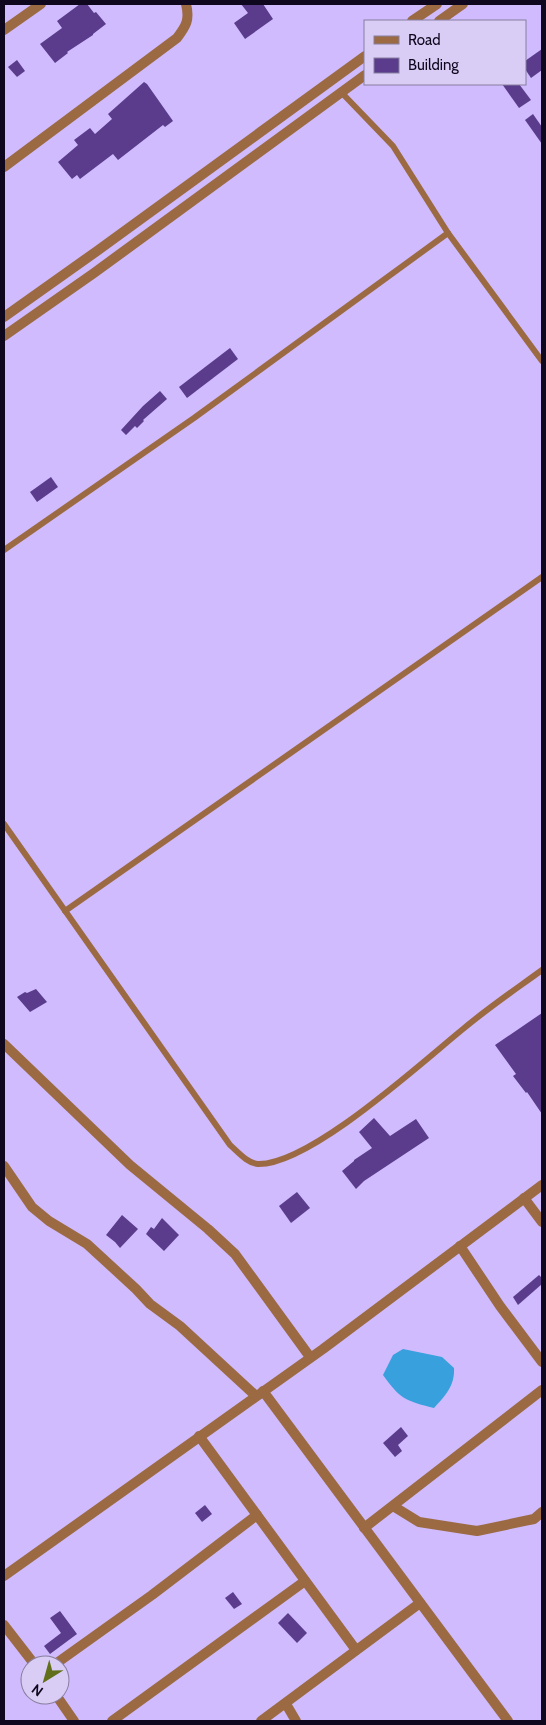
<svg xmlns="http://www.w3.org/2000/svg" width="546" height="1725" font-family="Cabin,sans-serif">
<rect width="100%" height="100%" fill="#cfbbfd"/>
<path fill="#38a0dc" d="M403 1349 442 1357 454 1368C455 1386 445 1396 434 1408 406 1401 400 1399 383 1375L393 1355Z"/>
<g fill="#5b3c8c">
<polygon points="80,4 87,4 94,13 96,12 106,24 93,34 93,35 67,52 68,53 55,63 40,44 62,28 57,21"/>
<polygon points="241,4 263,4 273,19 245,39 234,23 248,13"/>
<polygon points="542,49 542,70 531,78 525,69 525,61"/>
<polygon points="17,60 25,71 17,77 8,67"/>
<polygon points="144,82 147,84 173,121 165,127 163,125 118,160 113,154 80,179 77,175 72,179 58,162 78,145 74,140 90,128 95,134 112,119 108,114"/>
<polygon points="502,84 519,84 531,100 519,108"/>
<polygon points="533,114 542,127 542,144 525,120"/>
<polygon points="230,348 238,359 187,398 179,387"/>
<polygon points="160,391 167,399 143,420 144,421 137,428 135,426 126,435 121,430 143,406"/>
<polygon points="51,477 58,487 37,502 30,492"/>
<polygon points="36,989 47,1002 30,1012 17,997 25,992 27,993"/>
<polygon points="542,1013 542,1114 527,1092 526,1093 513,1076 516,1074 495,1045"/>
<polygon points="374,1118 390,1136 416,1119 429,1138 364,1181 356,1189 342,1171 354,1161 354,1160 372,1148 359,1132"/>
<polygon points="297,1192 310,1208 291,1223 279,1206"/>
<polygon points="122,1215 138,1229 120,1248 115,1242 106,1235"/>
<polygon points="162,1218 179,1235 164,1251 146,1234 151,1227 154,1229"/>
<polygon points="539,1275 542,1278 542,1284 518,1305 513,1297"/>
<polygon points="401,1427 408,1436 398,1445 402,1451 395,1457 383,1443"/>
<polygon points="205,1505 212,1514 202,1522 195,1513"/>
<polygon points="233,1592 242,1604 234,1609 225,1598"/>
<polygon points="60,1611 77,1634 50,1654 44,1646 61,1633 50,1618"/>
<polygon points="288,1613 307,1633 297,1643 278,1623"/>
</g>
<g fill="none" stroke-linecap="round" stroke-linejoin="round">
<g stroke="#9c6a42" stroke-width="6">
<polyline points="341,92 393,146 448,233 542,361"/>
<polyline points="4,550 194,418 448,233"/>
<path d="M4 824 230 1145C238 1152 247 1163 258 1164 310 1165 421 1063 463 1029 488 1008 516 989 542 970"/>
<polyline points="65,911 542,577"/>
</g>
<g stroke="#9c6a42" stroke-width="10">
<polyline points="4,30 41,4"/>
<path d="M4 167 177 38C186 26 190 20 186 4"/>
<polyline points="4,1044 130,1165 208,1229 235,1254 310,1357"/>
<polyline points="4,1166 32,1207 49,1221 87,1244 136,1289 150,1304 180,1326 256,1396"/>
<polyline points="524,1198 542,1222"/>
<polyline points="460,1246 500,1306 542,1362"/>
<polyline points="263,1391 508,1721"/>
<polyline points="199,1436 356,1650"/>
<polyline points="393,1506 419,1522 477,1531 534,1519 542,1512"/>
<polyline points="364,1528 542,1390"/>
<polyline points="4,1576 323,1349 542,1185"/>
<polyline points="4,1625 35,1665"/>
<polyline points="54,1665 152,1595 257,1515"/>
<polyline points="56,1695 74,1721"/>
<polyline points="286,1704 296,1721"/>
<polyline points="112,1721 305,1581"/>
<polyline points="261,1721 420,1603"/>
</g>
<g stroke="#9c6a42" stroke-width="10">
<polyline points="412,21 437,4"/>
<polyline points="439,21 463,4"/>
<polyline points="4,317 97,251 365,56"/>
<polyline points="4,336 94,273 365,75"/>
</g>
</g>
<rect width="546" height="1725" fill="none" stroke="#0f071d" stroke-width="10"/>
<rect x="364" y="20" width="162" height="65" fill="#d9cdf5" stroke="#887e9f"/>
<rect x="374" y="36" width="25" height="8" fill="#9c6a42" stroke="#887e9f"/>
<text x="408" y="45" font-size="15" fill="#0f071d">Road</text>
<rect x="374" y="58" width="25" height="15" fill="#5b3c8c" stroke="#887e9f"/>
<text x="408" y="70" font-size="15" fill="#0f071d">Building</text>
<g transform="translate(45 1680) rotate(217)"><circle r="24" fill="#d9cdf5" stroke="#887e9f"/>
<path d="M0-4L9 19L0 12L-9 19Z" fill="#626f1a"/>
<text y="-8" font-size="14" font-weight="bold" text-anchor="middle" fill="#0f071d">N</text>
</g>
</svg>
